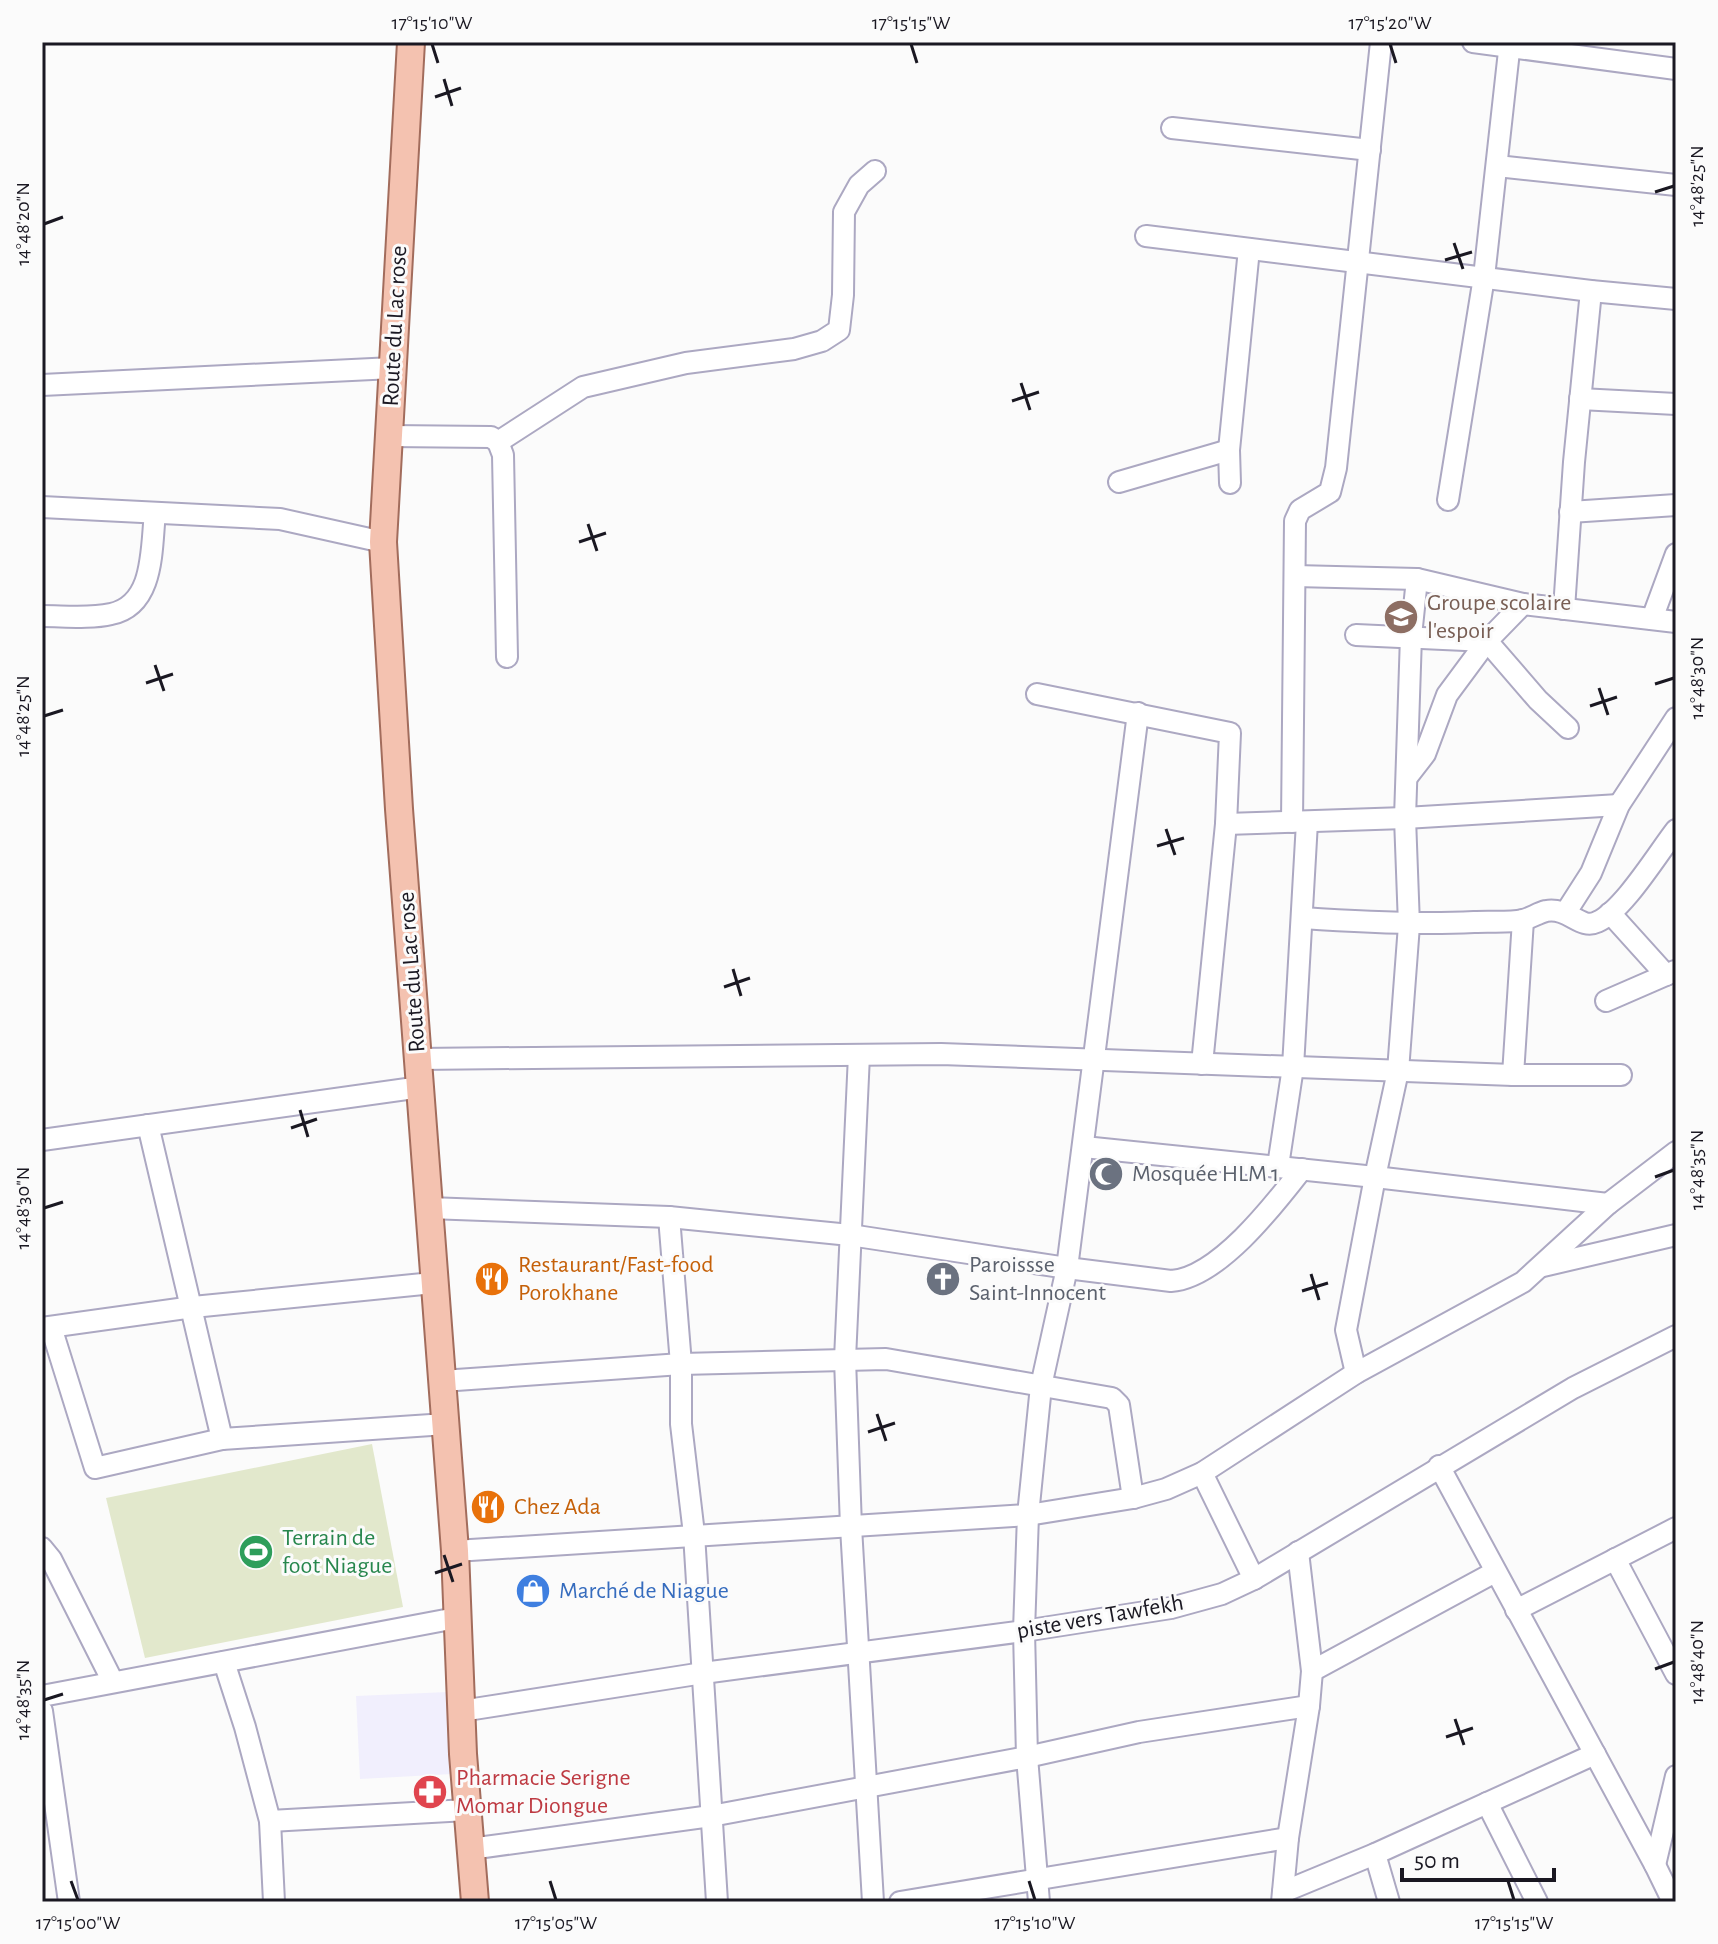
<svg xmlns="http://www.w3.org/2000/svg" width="1718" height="1944" font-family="'Alegreya Sans',sans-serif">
<rect width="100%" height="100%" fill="#fbfbfb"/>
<polygon fill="#f1effd" points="448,1692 452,1774 360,1779 356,1696"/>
<polygon fill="#e2e8cc" points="372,1444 403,1607 145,1658 106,1498"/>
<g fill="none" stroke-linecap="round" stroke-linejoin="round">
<g stroke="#aca8c2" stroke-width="24">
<g id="minor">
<polyline points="1473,42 1676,69"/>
<polyline points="1172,128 1370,150"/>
<polyline points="1497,166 1676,185"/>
<polyline points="1146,236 1591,291 1676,299"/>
<polyline points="42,385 393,368"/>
<polyline points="1580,399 1676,404"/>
<polyline points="389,436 491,437 498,442 503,455 507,657"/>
<polyline points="498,442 583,387 686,363 794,349 822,341 839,330 843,295 844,212 859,185 875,171"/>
<polyline points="1119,482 1229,450"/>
<polyline points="1230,483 1229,450 1249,249"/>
<polyline points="1448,500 1484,277 1510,42"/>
<polyline points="42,507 280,519 383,542"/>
<polyline points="1570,512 1676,505"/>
<polyline points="1295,576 1417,579 1523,604 1676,622"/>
<polyline points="1564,609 1574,462 1591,291"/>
<path d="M42 616C64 616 90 619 111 614 155 605 151 548 155 513"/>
<polyline points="1652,619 1676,554"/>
<polyline points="1356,635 1487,641 1538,700 1568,728"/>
<polyline points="1037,694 1230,733 1226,824 1202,1064"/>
<polyline points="1408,776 1425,754 1447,695 1487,641 1523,604"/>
<polyline points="1292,822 1295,521 1300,510 1330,492 1336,468 1381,42"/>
<polyline points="1226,824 1405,818 1619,805"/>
<polyline points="1566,912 1591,873 1619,805 1676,718"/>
<polyline points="1610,913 1666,975"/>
<path d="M1303 918C1360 922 1416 925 1474 922 1490 921 1508 923 1523 920 1531 918 1538 913 1546 911 1569 907 1580 930 1597 922 1623 911 1658 853 1676 830"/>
<polyline points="1606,1001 1675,971"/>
<polyline points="859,1055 845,1359 851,1527 873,1902"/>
<polyline points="418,1059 941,1054 1513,1075 1621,1075"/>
<polyline points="1513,1075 1523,920"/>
<polyline points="148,1125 222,1439 446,1424"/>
<polyline points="42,1140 421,1087"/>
<polyline points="1084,1147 1375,1177 1608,1204"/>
<polyline points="1278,1166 1293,1067 1307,822"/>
<path d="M429 1208 669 1217 850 1235 1067 1268 1171 1281C1218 1278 1274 1205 1302 1169"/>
<polyline points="669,1217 681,1364 681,1424 694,1534 717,1902"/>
<polyline points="1543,1266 1676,1235"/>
<polyline points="51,1327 95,1468 222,1439"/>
<polyline points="42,1328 193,1307 433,1283"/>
<polyline points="1356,1373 1346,1330 1375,1177 1398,1071 1409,925 1405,818 1411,636 1417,579"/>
<polyline points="442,1381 681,1364 886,1359 1112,1398 1119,1405 1133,1498"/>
<polyline points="1439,1466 1655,1865 1673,1902"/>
<polyline points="1202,1473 1254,1579"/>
<polyline points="42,1548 51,1559 113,1682"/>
<polyline points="455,1551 1028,1515 1133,1498 1166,1489 1202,1473 1356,1373 1523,1282 1608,1204 1676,1152"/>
<polyline points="1615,1559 1676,1674"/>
<polyline points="1516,1610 1676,1528"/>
<polyline points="224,1662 245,1727 270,1821 274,1902"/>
<polyline points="1312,1671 1495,1572"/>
<polyline points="42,1696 456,1618"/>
<polyline points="42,1711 69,1902"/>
<polyline points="461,1711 703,1673 1024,1631 1171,1608 1222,1594 1254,1579 1573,1388 1676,1336"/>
<polyline points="1487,1803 1537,1902"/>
<polyline points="270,1821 467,1810"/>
<polyline points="470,1849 711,1816 1027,1757 1139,1732 1309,1706"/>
<polyline points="1375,1854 1389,1902"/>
<polyline points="1655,1865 1676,1776"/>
<polyline points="1283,1892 1375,1854 1595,1754"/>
<polyline points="900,1902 1288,1838"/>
<polyline points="1039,1902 1027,1757 1024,1631 1028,1515 1041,1386 1067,1268 1138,713"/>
<polyline points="1282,1902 1288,1838 1309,1706 1312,1671 1298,1552"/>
</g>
</g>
<g stroke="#a26c5c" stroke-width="30">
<polyline id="major" points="411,42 383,542 399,809 455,1551 463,1754 475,1902"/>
</g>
<use href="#minor" stroke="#fff" stroke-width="20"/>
<use href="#major" stroke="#f4c2b0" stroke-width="26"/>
</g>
<path fill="none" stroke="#1a1822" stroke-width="3" d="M432 44 438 63M911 44 917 63M1390 44 1396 63M444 79 452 106M435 97 461 88M1655 192 1674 186M44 224 63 217M1454 243 1463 269M1445 260 1472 252M1021 383 1030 410M1012 401 1039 392M588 524 597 551M579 542 606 533M155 665 164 691M146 683 173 674M1655 684 1674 678M1599 688 1608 715M1590 706 1617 697M44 716 63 710M1166 829 1175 855M1157 846 1184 838M733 969 741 996M724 987 750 978M300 1110 308 1137M291 1128 317 1119M1655 1177 1674 1170M44 1208 63 1202M1311 1274 1319 1300M1302 1291 1328 1283M877 1414 886 1441M868 1432 895 1423M444 1555 453 1582M435 1573 462 1564M1655 1669 1674 1662M44 1700 63 1694M1455 1719 1464 1745M1446 1737 1473 1728M71 1881 78 1900M550 1881 556 1900M1029 1881 1035 1900M1508 1881 1514 1900"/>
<defs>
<g id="school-disc" transform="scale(1.8)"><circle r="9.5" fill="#8d6e63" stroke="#fbfbfb"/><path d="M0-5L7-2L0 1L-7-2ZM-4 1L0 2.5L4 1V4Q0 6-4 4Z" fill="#fff"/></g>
<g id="mosque-disc" transform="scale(1.8)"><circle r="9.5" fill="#6b7280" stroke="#fbfbfb"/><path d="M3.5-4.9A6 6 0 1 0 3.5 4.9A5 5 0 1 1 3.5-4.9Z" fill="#fff"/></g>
<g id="restaurant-disc" transform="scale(1.8)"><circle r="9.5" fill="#e8710a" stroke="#fbfbfb"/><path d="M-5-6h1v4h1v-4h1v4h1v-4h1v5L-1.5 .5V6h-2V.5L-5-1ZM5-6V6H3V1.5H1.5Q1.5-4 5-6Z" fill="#fff"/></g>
<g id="church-disc" transform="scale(1.8)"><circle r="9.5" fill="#6b7280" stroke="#fbfbfb"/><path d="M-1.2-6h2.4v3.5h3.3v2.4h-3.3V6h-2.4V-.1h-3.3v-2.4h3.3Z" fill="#fff"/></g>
<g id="stadium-disc" transform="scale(1.8)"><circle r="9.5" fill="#2e9e5b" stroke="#fbfbfb"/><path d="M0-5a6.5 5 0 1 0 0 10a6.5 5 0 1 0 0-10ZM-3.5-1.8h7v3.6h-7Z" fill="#fff"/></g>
<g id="shop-disc" transform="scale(1.8)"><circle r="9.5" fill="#3f7fe0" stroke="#fbfbfb"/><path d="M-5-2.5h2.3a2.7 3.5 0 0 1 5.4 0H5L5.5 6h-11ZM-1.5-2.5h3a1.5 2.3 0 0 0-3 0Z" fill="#fff"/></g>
<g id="pharmacy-disc" transform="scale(1.8)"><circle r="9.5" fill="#e0444e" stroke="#fbfbfb"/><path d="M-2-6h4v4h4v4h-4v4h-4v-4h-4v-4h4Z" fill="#fff"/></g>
</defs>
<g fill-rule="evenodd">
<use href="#school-disc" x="1401" y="617"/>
<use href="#mosque-disc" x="1106" y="1174"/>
<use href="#restaurant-disc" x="492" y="1279"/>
<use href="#church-disc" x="943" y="1279"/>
<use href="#restaurant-disc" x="488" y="1507"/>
<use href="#stadium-disc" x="256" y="1552"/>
<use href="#shop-disc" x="533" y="1591"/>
<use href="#pharmacy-disc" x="430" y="1792"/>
</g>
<g text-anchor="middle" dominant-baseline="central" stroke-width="6" stroke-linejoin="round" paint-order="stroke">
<g font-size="24" fill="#1a1822" stroke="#fbfbfb">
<text transform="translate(395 326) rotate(-87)">Route du Lac rose</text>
<text transform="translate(412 972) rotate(-94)">Route du Lac rose</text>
<text transform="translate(1100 1617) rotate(-10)">piste vers Tawfekh</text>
</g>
<g font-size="24" fill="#785e54" stroke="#fbfbfb" text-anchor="start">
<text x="1427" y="603">Groupe scolaire<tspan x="1427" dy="28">l'espoir</tspan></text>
</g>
<g font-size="24" fill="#5b616d" stroke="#fbfbfb" text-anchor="start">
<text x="1132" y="1174">Mosquée HLM 1</text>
<text x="969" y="1265">Paroissse<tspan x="969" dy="28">Saint-Innocent</tspan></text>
</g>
<g font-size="24" fill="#c56008" stroke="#fbfbfb" text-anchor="start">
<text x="518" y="1265">Restaurant/Fast-food<tspan x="518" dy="28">Porokhane</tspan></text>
<text x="514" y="1507">Chez Ada</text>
</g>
<g font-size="24" fill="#27864d" stroke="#fbfbfb" text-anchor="start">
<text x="282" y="1538">Terrain de<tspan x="282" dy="28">foot Niague</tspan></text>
</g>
<g font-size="24" fill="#366cbe" stroke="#fbfbfb" text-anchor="start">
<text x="559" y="1591">Marché de Niague</text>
</g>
<g font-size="24" fill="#be3a42" stroke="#fbfbfb" text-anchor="start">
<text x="456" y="1778">Pharmacie Serigne<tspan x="456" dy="28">Momar Diongue</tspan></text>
</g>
</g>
<rect width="1718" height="1944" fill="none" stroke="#fbfbfb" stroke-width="88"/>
<path d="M1402 1868v12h152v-12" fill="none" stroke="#1a1822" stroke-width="4"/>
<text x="1414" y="1868" font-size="24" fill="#1a1822" stroke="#fbfbfb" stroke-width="6" paint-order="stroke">50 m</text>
<rect x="44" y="44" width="1630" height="1856" fill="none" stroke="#1a1822" stroke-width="3"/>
<g font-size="20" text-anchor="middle" fill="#1a1822">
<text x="432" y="29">17°15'10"W</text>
<text x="911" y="29">17°15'15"W</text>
<text x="1390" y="29">17°15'20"W</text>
<text transform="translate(1696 186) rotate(-90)" y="7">14°48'25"N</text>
<text transform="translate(22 224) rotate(-90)" y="7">14°48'20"N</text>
<text transform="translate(1696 678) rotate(-90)" y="7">14°48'30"N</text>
<text transform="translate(22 716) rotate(-90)" y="7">14°48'25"N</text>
<text transform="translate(1696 1170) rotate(-90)" y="7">14°48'35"N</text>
<text transform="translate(22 1208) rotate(-90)" y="7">14°48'30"N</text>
<text transform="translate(1696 1662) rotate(-90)" y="7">14°48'40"N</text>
<text transform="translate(22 1700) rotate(-90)" y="7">14°48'35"N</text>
<text x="78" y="1929">17°15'00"W</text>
<text x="556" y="1929">17°15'05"W</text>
<text x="1035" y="1929">17°15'10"W</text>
<text x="1514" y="1929">17°15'15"W</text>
</g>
</svg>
